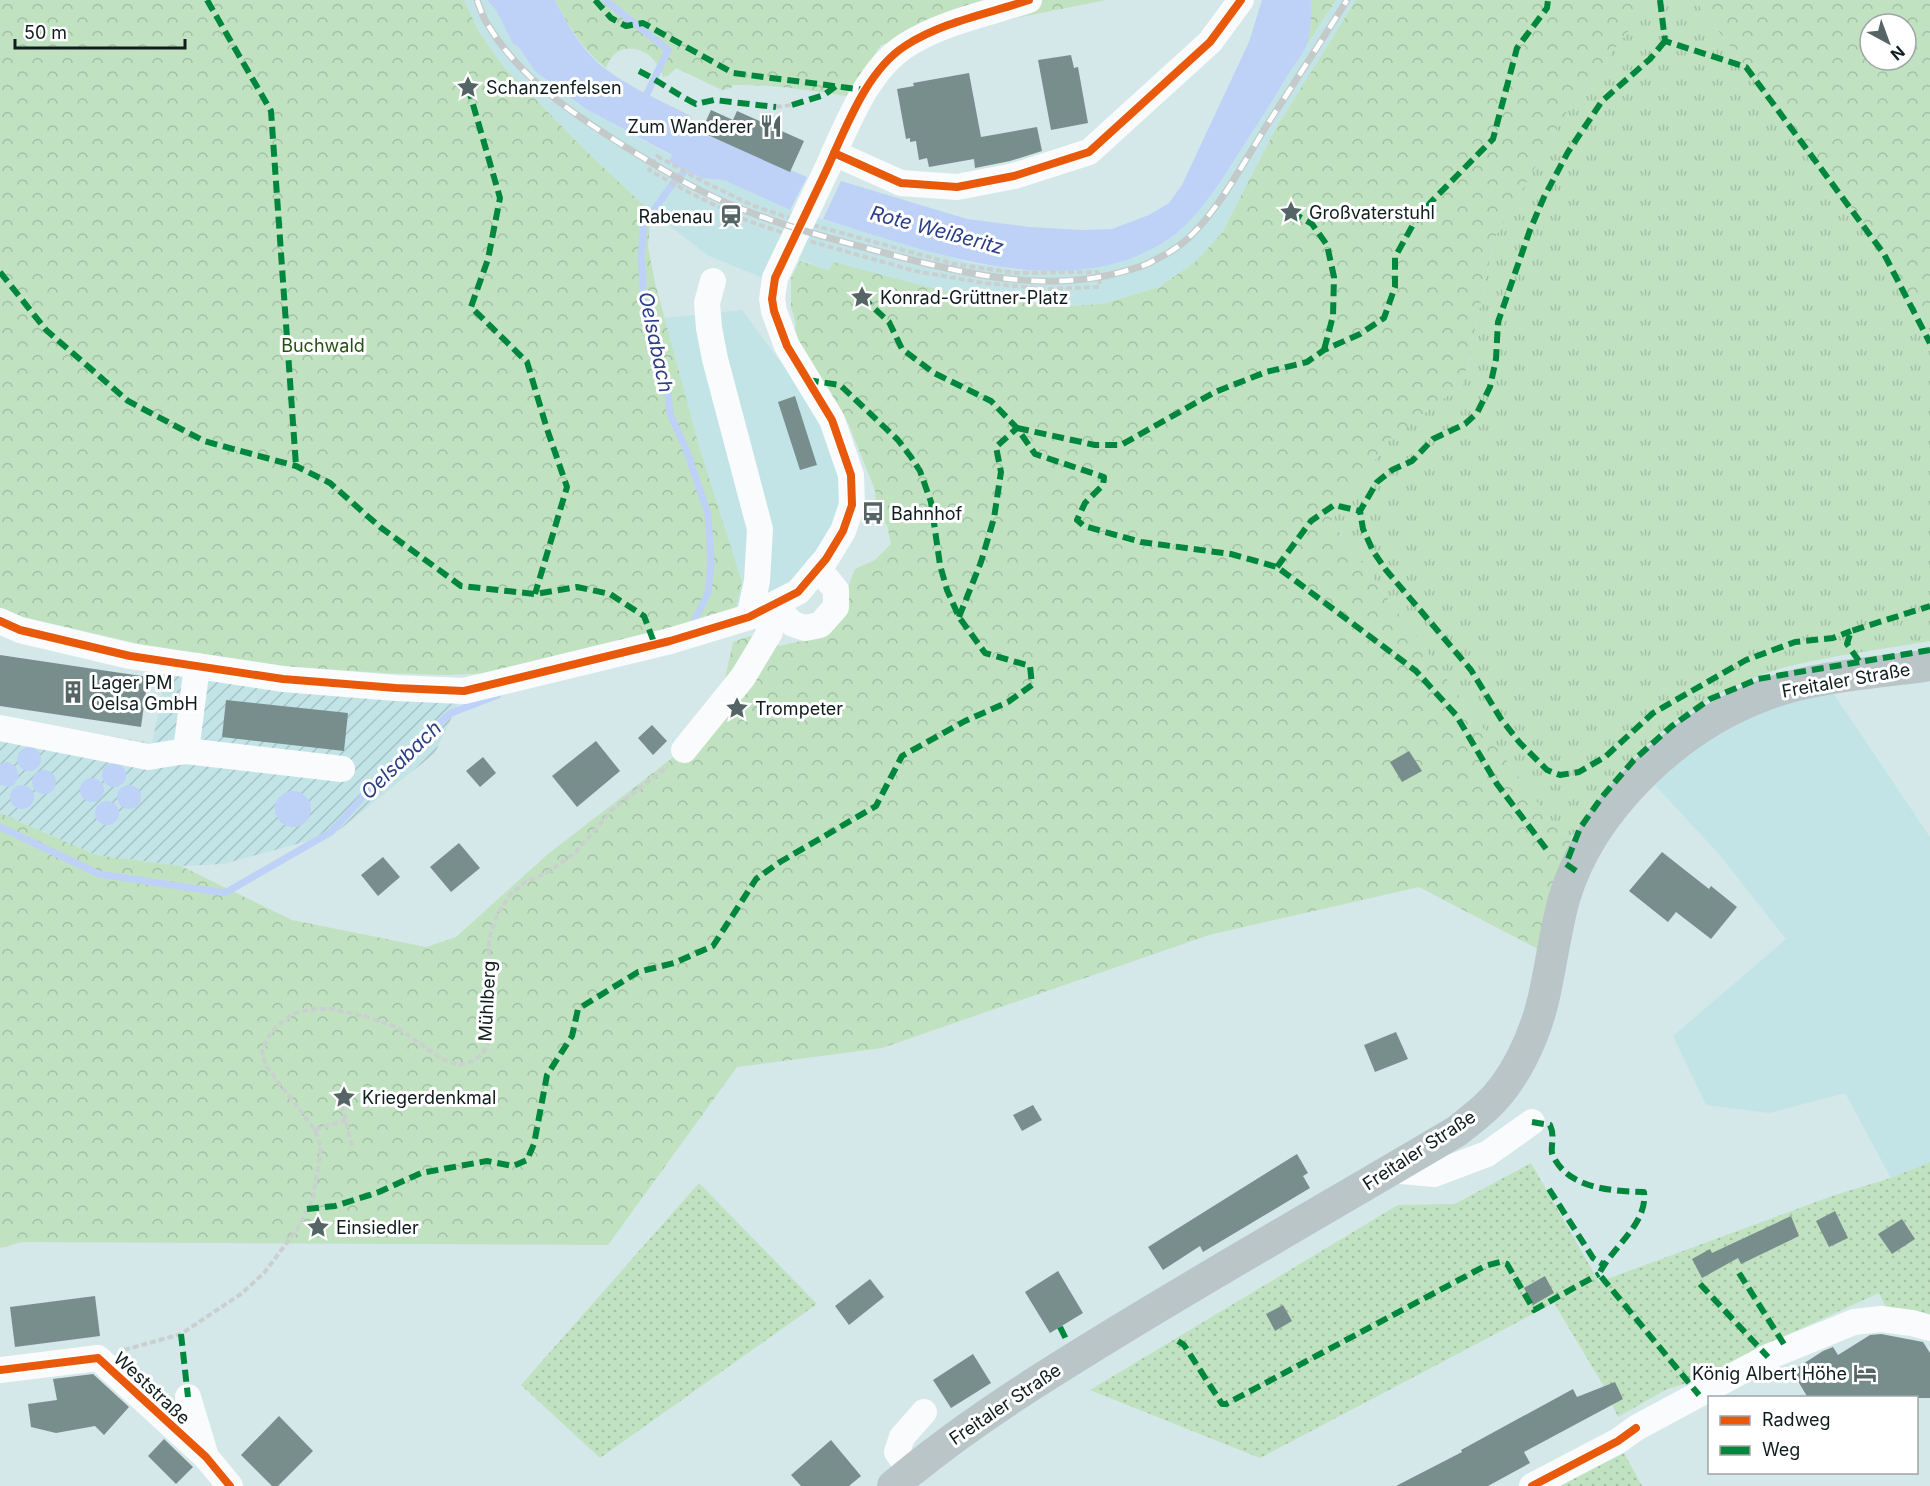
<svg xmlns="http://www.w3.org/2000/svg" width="1930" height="1486" font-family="Inter,sans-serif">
<defs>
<pattern id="industrial-furrows" width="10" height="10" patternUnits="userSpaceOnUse" patternTransform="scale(1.5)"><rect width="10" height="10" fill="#c3e4e7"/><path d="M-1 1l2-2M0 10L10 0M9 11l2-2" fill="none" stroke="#a6c3c6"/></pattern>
<pattern id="grass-tufts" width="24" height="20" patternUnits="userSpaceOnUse" patternTransform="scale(1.5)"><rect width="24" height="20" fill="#c0e2c1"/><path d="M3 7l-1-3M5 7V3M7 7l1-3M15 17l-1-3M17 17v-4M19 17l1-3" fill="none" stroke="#a4c1a5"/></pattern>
<pattern id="forest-crowns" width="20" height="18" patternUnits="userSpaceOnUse" patternTransform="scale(1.5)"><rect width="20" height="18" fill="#c0e2c1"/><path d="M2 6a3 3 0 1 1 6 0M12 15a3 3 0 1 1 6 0" fill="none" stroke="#a4c1a5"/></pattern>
<pattern id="garden-dots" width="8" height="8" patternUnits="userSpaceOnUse" patternTransform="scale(1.5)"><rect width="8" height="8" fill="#c0e2c1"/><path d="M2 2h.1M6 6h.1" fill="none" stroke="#a4c1a5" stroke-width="1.8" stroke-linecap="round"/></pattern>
</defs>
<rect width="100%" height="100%" fill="#d4e7e9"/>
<g fill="#c3e4e7">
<polygon points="464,0 487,0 496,10 513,44 518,46 535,71 586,109 672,156 670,162 702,178 724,180 790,210 970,263 1018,270 1056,270 1226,174 1336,0 1356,0 1276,128 1222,233 1194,263 1159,287 1102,304 1059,307 962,296 829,270 776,251 763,278 709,256 651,212 585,150 503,66 479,32"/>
<polygon points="742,310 805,395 820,424 839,470 839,501 832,528 821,550 784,589 728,620 742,582 699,446 664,318"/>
<polygon points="1831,690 1930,837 1930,1162 1891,1178 1845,1093 1769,1113 1706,1105 1673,1036 1786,939 1718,853 1652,782 1683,754 1753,712"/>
</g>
<polygon fill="url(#industrial-furrows)" points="167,673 461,697 435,753 334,834 223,864 181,866 96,855 0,813 0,715 70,730 152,743"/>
<path fill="url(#grass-tufts)" d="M1653 0H1695L1876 240 1930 331V641C1883 649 1836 655 1790 666 1733 680 1671 718 1631 761 1609 783 1591 811 1572 836L1559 832 1331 521 1390 439 1463 384 1495 237 1572 103Z"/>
<g fill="url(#forest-crowns)" fill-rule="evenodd">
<polygon points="0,0 464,0 479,32 503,66 585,150 651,212 648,247 655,283 699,446 742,582 736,606 728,620 488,673 447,675 383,673 291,667 144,645 23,617 0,609"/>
<path d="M555 0H1106L881 45 847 96C809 90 771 84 733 85L731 88 722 90 676 68 668 76 663 77C656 48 617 35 606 68 583 51 568 25 555 0Z"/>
<polygon points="1312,0 1336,0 1307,45"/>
<polygon points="1356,0 1653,0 1572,103 1495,237 1463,384 1390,439 1331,521 1559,832 1572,836 1538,949 1419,887 1209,935 882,1048 737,1067 608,1245 22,1242 0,1248 0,813 96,855 181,866 292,920 426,947 456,937 548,854 676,755 721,697 733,642 750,636 780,646 818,637 847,590 855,569 875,560 891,544 887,525 877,513 875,490 849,425 790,338 796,325 791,307 791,278 800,261 829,270 833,262 962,296 1059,307 1102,304 1159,287 1194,263 1222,233 1276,128"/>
<path d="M1695 0H1930V331L1876 240ZM1870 24H1906V60H1870Z"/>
</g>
<g fill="url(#garden-dots)">
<polygon points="1930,1162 1930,1316 1887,1309 1879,1293 1780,1338 1694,1381 1667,1389 1618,1417 1603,1385 1554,1303 1260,1458 1090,1390 1398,1205 1455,1204 1531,1163 1599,1282 1835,1195 1891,1178"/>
<polygon points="699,1183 817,1304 600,1458 521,1385"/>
<polygon points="1624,1453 1642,1486 1558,1486"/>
</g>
<g fill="#bed1f7">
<path d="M487 0H555C566 22 579 45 597 62 620 83 663 102 691 116L694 130 807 177 790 210 724 180 702 178 669 162 672 155 586 109 535 71 518 46 513 44 496 10Z"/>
<path d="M1262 0H1312C1311 14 1311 32 1307 45 1303 54 1295 64 1290 72 1275 96 1261 119 1246 142 1226 173 1201 216 1170 238 1070 307 927 251 823 219L841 181 967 219 1029 227 1082 230 1112 229 1149 215 1169 203 1182 185 1249 42Z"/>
<circle cx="29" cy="759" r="12"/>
<polygon points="8,762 16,767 19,776 14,785 9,787 0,785 0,764"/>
<circle cx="114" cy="775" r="12"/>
<circle cx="44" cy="782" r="12"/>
<circle cx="92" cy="790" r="12"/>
<circle cx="129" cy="797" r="12"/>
<circle cx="22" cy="797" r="12"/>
<circle cx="293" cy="809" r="18"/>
<circle cx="107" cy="813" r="12"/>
</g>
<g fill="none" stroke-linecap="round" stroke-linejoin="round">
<g stroke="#bed1f7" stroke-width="7">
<polyline points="605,0 668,50 643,102"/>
<polyline points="690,165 671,186 644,224 641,256 644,299 666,376 670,414 686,449 708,514 711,563 708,593 691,627"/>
<polyline points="0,827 99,874 225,893 331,832 400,756 451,713 498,695"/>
</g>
</g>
<g fill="#788e8c">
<polygon points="1071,55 1074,68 1078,67 1088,123 1051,130 1038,60"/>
<polygon points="969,73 981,137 1037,127 1042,151 1010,161 975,168 974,159 929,167 927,158 919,160 916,141 910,142 910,138 906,139 897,89 914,86 913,83"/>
<polygon points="711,110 733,120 737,111 804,141 790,172 701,132"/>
<polygon points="795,396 817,465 800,470 778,402"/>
<polygon points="0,655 148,677 141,727 0,706"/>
<polygon points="226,700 348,713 344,751 222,737"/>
<polygon points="652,725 667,741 653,755 638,738"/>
<polygon points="596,741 620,771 577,807 552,776"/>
<polygon points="1409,751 1422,771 1402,782 1390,762"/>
<polygon points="483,757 496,773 480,787 466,771"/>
<polygon points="459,843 480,868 451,892 430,867"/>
<polygon points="1662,852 1709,889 1711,886 1737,907 1711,939 1676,912 1668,922 1629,891"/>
<polygon points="383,857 400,877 378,896 361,875"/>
<polygon points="1396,1032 1408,1059 1375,1072 1364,1045"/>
<polygon points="1033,1105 1042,1120 1022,1131 1013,1115"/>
<polygon points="1297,1154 1308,1173 1303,1176 1310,1188 1203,1252 1200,1246 1163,1270 1148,1247"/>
<polygon points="1835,1211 1848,1238 1829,1247 1816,1221"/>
<polygon points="1791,1216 1799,1236 1741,1264 1738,1258 1702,1278 1692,1259 1710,1249 1712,1253"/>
<polygon points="1902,1219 1915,1239 1892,1254 1878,1234"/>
<polygon points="1058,1271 1083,1313 1050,1333 1025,1292"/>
<polygon points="1545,1276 1554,1293 1533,1305 1524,1288"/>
<polygon points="870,1279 884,1297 849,1325 835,1306"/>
<polygon points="95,1296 100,1336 15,1347 10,1307"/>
<polygon points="1283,1305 1292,1321 1275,1331 1266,1314"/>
<polygon points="1881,1334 1923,1342 1930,1353 1930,1398 1808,1398 1792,1371 1823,1351 1833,1347 1838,1355 1870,1335"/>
<polygon points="973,1354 991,1383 951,1408 933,1380"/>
<polygon points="93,1374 129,1407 104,1435 95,1426 56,1433 31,1427 28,1404 57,1400 53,1379"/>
<polygon points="1615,1382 1623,1399 1524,1452 1530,1463 1488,1486 1396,1486 1462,1452 1461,1450 1573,1389 1577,1397"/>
<polygon points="279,1416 313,1451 278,1486 272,1486 241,1455"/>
<polygon points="164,1439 193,1467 176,1484 148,1456"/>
<polygon points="831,1440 861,1476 849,1486 801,1486 791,1475"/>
</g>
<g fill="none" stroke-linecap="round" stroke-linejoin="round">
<g stroke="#cad0d0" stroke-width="4" stroke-dasharray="6 3" stroke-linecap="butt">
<polyline points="776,107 792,105"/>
<polygon points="657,156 702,181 754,206 802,222 954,264 1016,273 1097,272 1100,278 1099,287 1046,289 984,283 915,271 795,237 746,220 692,194 649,170"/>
<polyline points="342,1105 352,1146"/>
<polyline points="315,1130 346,1120"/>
<polyline points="124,1350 181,1334 241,1294 264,1273 298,1228 313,1198 321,1148 315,1130 266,1066 262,1051 269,1036 278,1025 295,1013 313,1009 333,1009 367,1017 396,1027 442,1059 460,1065 473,1061 482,1054 488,1044 489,938 497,915 510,895 524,883 548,872 575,853 613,809 668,766"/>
</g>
<g stroke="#f9fbfc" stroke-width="26">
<polyline points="834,153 901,183 957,187 1014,176 1089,152 1210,42 1241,0"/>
<polyline points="713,281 707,303 709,328 715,359 760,529 757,581 749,617"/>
<polyline points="774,606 793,624 805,628 820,625 836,607 836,590 818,568"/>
<path d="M0 621 20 630 130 656 283 679 396 688 464 691 670 641 749 617 798 592 826 559 843 531 852 505 851 475 832 420 787 346 774 311 772 299 775 278C792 242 809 207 826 171 845 130 866 71 905 46 942 22 987 14 1029 0"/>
<polyline points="0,728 148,757 186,751 342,769"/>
<polyline points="684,750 743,677 770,632 763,611"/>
<polyline points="186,751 197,666"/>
<polyline points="1391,1170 1434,1174 1487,1154 1532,1122"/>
<polyline points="0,1370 98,1358 206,1457 230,1486"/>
<polyline points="188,1397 206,1457"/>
<polyline points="911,1471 897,1452 902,1437 924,1412"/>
<polyline points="1532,1486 1618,1441 1636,1428 1768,1357 1854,1322 1881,1319 1912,1323 1930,1328"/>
</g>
<path stroke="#bac5c8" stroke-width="32" d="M893 1486C967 1423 1049 1373 1133 1322 1240 1257 1349 1195 1457 1131 1467 1123 1476 1116 1485 1108 1514 1082 1534 1038 1543 1001 1551 967 1555 932 1564 899 1591 808 1678 727 1765 695 1814 676 1878 673 1930 665"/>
<g stroke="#c4c9ca" stroke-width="7">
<path id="rail" d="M477 0C480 8 483 18 488 25 522 82 582 120 637 154 670 174 703 194 739 208 794 230 851 244 908 259 979 277 1054 292 1125 271 1134 268 1143 267 1151 262 1161 257 1171 252 1180 245 1214 219 1244 162 1267 125 1294 83 1321 42 1347 0"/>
</g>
<use href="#rail" stroke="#fff" stroke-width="4.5" stroke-dasharray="14" stroke-linecap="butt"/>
<g stroke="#00873e" stroke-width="6" stroke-dasharray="12 6" stroke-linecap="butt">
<polyline points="207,0 271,111 296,466"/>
<polyline points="595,0 611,18 626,26 643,23 733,73 865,90"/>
<polyline points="1660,0 1665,41 1746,67 1884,254 1930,343"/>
<polyline points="1665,41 1650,59 1602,101 1568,152 1544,197 1530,230 1498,322 1496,359 1490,387 1477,413 1465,424 1433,439 1412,461 1392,470 1377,482 1360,511 1363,529 1373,551 1386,570 1471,670 1501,719 1520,743 1547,770 1560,775 1579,772 1605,757 1653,713 1746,660 1795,642 1833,638 1851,631"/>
<path d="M639 71C659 81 676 94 696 104L714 100 776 107"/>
<polyline points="468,87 500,198 488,259 471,307 527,362 547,429 567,487 535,594"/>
<polyline points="792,105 824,95 836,86"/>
<polyline points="1291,212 1312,224 1327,245 1334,277 1333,316 1324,350"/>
<polyline points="0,272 46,330 128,401 204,441 296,466 330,483 380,527 461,586 535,594 577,587 610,594 644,616 655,645"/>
<polyline points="862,297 889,322 902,349 934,373 991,401 1017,428 1035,454 1104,477 1103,485 1085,503 1077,520 1084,526 1141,542 1231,554 1277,567 1416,671 1456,715 1497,784 1547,850"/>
<polyline points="1017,428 1095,445 1121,445 1215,392 1266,372 1307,362 1324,350 1360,334 1384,318 1395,287 1395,257 1414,223 1431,202 1493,139 1517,48 1547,8 1548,0"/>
<polyline points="1277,567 1311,521 1334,505 1360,511"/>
<polyline points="959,617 981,562 994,518 1001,472 996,447 1017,428"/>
<polyline points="1859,661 1847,644 1851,631 1930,606"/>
<polyline points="1576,871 1566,864 1580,828 1602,797 1634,760 1672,726 1710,699 1758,679 1930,650"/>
<path d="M1532 1122 1550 1125C1556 1138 1549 1148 1553 1156 1569 1189 1611 1191 1644 1192 1648 1224 1612 1247 1599 1274L1699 1395"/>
<polyline points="1549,1189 1593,1258 1604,1265"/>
<polyline points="307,1209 335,1206 379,1192 421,1173 487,1161 513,1166 527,1160 534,1144 547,1075 572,1036 578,1009 638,972 674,963 713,946 756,879 780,862 876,806 902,756 965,721 1008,702 1032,685 1030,666 985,653 959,617 947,590 940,565 931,502 920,471 911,457 898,440 840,385 808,380"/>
<polyline points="1739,1273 1787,1349"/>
<polyline points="1700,1284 1768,1357"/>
<polyline points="1060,1327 1066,1339"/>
<polyline points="181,1334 188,1397"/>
<polyline points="1178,1341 1184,1345 1222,1404 1226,1404 1485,1266 1500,1262 1507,1264 1534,1310 1599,1274"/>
</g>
<g stroke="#fff" stroke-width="11">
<g id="cycleway">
<polyline points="834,153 901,183 957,187 1014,176 1089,152 1210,42 1241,0"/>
<path d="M0 621 20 630 130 656 283 679 396 688 464 691 670 641 749 617 798 592 826 559 843 531 852 505 851 475 832 420 787 346 774 311 772 299 775 278C792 242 809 207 826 171 845 130 866 71 905 46 942 22 987 14 1029 0"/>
<polyline points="0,1370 98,1358 206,1457 230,1486"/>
<polyline points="1532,1486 1618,1441 1636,1428"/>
</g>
</g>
<use href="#cycleway" stroke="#e8590c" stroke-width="8"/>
</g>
<defs>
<g id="sight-bare" transform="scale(1.8)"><path d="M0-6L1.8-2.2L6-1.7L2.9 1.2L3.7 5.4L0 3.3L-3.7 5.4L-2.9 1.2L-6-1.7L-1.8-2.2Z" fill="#556465" stroke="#fff" stroke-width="2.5" paint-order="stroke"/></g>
<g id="restaurant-bare" transform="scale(1.8)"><path d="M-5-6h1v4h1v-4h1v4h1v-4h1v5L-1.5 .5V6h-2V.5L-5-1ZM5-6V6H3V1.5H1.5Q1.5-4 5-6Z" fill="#556465" stroke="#fff" stroke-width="2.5" paint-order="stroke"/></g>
<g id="station-bare" transform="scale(1.8)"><path d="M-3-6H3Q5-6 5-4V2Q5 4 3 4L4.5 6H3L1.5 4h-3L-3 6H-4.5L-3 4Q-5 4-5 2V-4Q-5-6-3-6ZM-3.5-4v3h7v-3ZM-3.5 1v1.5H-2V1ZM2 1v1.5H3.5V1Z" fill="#556465" stroke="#fff" stroke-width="2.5" paint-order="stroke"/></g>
<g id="bus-bare" transform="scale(1.8)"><path d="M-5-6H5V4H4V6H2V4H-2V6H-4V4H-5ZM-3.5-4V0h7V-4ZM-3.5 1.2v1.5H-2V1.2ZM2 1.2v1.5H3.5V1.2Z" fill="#556465" stroke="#fff" stroke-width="2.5" paint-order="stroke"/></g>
<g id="building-bare" transform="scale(1.8)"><path d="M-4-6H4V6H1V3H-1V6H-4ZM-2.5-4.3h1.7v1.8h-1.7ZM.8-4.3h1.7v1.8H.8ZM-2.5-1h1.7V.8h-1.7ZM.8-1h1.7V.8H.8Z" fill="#556465" stroke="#fff" stroke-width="2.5" paint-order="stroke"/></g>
<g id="hotel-bare" transform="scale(1.8)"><path d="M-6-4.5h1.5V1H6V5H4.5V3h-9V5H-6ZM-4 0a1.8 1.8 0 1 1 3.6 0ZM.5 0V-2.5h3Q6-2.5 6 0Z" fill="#556465" stroke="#fff" stroke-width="2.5" paint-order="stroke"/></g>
</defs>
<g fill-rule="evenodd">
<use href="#sight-bare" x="468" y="87"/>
<use href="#restaurant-bare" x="771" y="126"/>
<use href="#sight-bare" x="1291" y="212"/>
<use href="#station-bare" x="731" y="216"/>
<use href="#sight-bare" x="862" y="297"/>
<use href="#bus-bare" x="873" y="513"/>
<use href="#building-bare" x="73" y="692"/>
<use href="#sight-bare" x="737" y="708"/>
<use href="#sight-bare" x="344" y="1097"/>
<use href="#sight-bare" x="318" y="1227"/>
<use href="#hotel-bare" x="1865" y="1373"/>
</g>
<g text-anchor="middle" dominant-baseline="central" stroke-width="6" stroke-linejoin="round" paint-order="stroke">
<g font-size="18" fill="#101d1e" stroke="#fff" text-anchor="start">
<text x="486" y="87">Schanzenfelsen</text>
<text x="753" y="126" text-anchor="end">Zum Wanderer</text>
<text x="1309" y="212">Großvaterstuhl</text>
<text x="713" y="216" text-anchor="end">Rabenau</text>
<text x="880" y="297">Konrad-Grüttner-Platz</text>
<text x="891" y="513">Bahnhof</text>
<text x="91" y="682">Lager PM<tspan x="91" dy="21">Oelsa GmbH</tspan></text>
<text x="755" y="708">Trompeter</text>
<text x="362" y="1097">Kriegerdenkmal</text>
<text x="336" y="1227">Einsiedler</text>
<text x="1847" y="1373" text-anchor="end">König Albert Höhe</text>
</g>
<g font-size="18" fill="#265114" stroke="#fff">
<text x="323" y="345">Buchwald</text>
</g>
<g font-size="18" fill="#101d1e" stroke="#fff">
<text transform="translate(1846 680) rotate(-10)">Freitaler Straße</text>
<text transform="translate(487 1001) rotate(-87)">Mühlberg</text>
<text transform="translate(1419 1150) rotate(-33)">Freitaler Straße</text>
<text transform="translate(152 1388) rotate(43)">Weststraße</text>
<text transform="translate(1005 1404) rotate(-34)">Freitaler Straße</text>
</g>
<g font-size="20" font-style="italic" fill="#2a3e88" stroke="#fff">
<text transform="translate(937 230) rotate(15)">Rote Weißeritz</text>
<text transform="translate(656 342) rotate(78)">Oelsabach</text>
<text transform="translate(401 760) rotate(-44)">Oelsabach</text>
</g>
</g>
<rect x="1708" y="1396" width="210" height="78" fill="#ffffff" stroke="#9fa5a5" stroke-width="1.5"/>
<rect x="1720" y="1416" width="30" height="9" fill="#e8590c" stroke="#9fa5a5" stroke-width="1.5"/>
<text x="1762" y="1426" font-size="18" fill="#101d1e">Radweg</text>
<rect x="1720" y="1446" width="30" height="9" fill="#00873e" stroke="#9fa5a5" stroke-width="1.5"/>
<text x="1762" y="1456" font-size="18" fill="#101d1e">Weg</text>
<g transform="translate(1888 42) rotate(139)"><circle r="28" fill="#ffffff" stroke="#9fa5a5" stroke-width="1.5"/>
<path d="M0-4.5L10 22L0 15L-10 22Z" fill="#556465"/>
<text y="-9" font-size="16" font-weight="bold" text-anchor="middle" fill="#101d1e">N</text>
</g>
<path d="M15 39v9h170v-9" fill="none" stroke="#101d1e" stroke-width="3"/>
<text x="24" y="39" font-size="18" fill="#101d1e" stroke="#ffffff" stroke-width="4.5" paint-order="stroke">50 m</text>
</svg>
